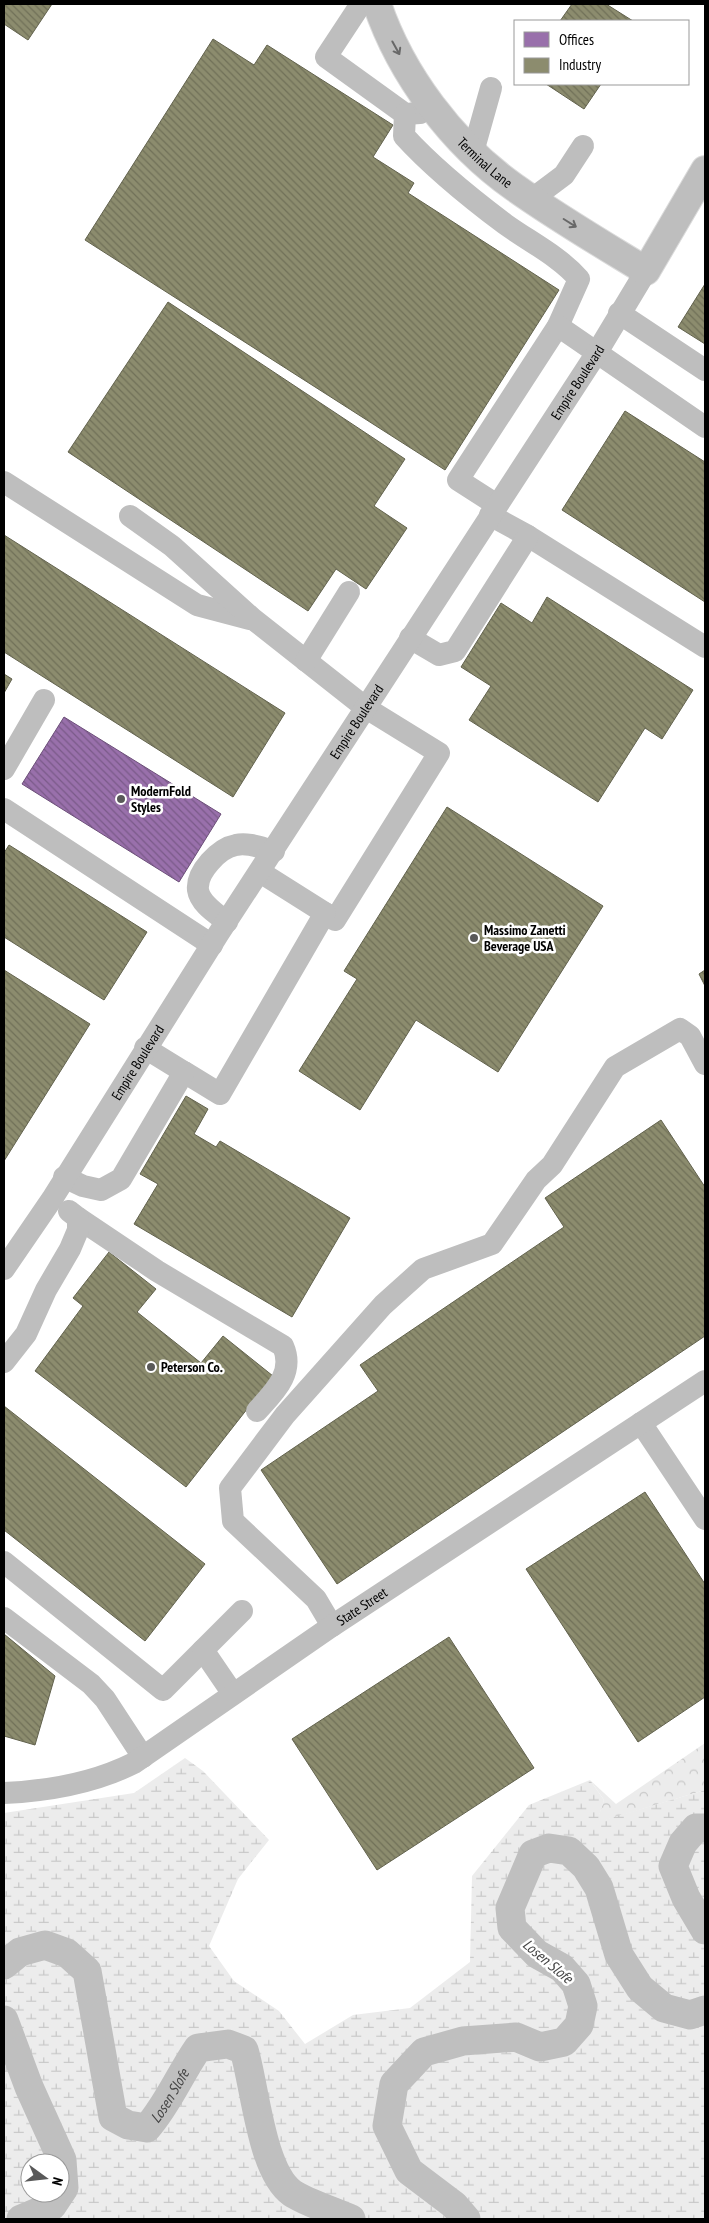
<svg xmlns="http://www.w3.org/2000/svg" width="709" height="2223" font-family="'PT Sans Narrow',sans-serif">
<defs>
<pattern id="forest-crowns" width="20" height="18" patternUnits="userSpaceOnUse" patternTransform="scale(1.25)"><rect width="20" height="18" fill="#ececec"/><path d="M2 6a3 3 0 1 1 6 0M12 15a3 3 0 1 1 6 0" fill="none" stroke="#c9c9c9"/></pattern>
<pattern id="wetland-marsh" width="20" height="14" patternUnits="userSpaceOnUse" patternTransform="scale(1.25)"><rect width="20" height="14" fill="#ececec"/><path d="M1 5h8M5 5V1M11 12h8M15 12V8" fill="none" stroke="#c9c9c9"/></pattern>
<pattern id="offices-back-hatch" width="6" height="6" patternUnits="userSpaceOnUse" patternTransform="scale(1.25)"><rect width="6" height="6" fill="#9970ab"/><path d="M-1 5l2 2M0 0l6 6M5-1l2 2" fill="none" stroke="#7a5a89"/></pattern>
<pattern id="industry-back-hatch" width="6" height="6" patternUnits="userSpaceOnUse" patternTransform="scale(1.25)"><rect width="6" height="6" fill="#8c8c6e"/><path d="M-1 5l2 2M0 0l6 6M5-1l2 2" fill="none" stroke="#707058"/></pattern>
</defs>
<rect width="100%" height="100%" fill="#fff"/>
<polygon fill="url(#forest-crowns)" points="705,1743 705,1790 596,1823 604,1800 590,1780 616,1804"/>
<path fill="url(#wetland-marsh)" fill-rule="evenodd" d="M185 1758 203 1771 269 1840 238 1879 209 1946 234 1981 279 2011 305 2044 353 2015 410 2008 470 1962 472 1876 529 1805 590 1780 604 1800 597 1822 705 1790V2219H4V1813L134 1793ZM30 2163H60V2193H30Z"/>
<polygon fill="url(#offices-back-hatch)" stroke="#6b4e78" points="64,717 221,814 179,882 22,784"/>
<g fill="url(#industry-back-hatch)" stroke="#62624d">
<polygon points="4,4 52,4 28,40 4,24"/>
<polygon points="572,4 606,4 633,21 560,21"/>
<polygon points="213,39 254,65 267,45 393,125 373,157 414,183 408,193 559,290 445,470 85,240"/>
<polygon points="546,84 601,84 584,109"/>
<polygon points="705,284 705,344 678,327"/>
<polygon points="168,302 405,459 374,506 407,528 366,589 336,569 308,611 68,452"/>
<polygon points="625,411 705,462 705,602 562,510"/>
<polygon points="4,535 285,713 233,797 4,652"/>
<polygon points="547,597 693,690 662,739 645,728 598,802 469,720 491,686 461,667 501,603 532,623"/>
<polygon points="4,674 12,679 4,693"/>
<polygon points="447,807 603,906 498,1072 416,1020 360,1110 299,1071 357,979 344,971"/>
<polygon points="9,845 147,932 104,1000 4,937 4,853"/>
<polygon points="4,970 90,1024 4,1161"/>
<polygon points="705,970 705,986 699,974"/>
<polygon points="186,1096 208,1109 194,1134 216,1147 220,1141 350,1218 292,1317 134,1224 158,1184 140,1174"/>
<polygon points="661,1120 705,1187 705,1336 337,1584 261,1470 378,1391 360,1365 564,1227 545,1198"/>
<polygon points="109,1252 156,1289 137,1312 201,1363 223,1336 273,1376 186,1487 35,1371 83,1306 73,1298"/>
<polygon points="4,1406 205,1564 145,1641 4,1530"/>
<polygon points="645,1492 705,1584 705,1697 638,1742 526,1569"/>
<polygon points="4,1634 55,1676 35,1745 4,1736"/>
<polygon points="449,1637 534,1768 377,1870 292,1739"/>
</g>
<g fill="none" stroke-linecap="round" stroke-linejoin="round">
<g stroke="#bfbfbf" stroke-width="29">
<polyline points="705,1828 696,1828 683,1843 673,1866 686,1898 705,1930"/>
<path id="s1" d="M4 1965 20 1952 45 1945 67 1953 87 1971 113 2117 128 2125 147 2128C168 2104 180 2074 198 2048L228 2044 244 2050C255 2086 261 2171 292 2193 305 2202 336 2212 351 2219"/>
<polyline points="4,2020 29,2087 62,2160 64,2188 52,2206 21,2219"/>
<polyline points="466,2219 454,2205 409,2171 387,2126 394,2084 424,2052 463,2041 516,2037 540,2047 564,2042 579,2025 583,2006 576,1984 562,1968 537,1954 512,1928 510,1908 533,1854 549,1848 569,1851 586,1867 599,1888 619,1955 640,1988 664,2008 690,2015 705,2010"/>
</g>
<g stroke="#dbdbdb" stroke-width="30">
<g id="major">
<path id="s4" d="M377 4C401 75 453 144 514 187 556 217 602 244 646 271L705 170"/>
</g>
</g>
<g stroke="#bebebe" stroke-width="22">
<polyline points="361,4 326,57 405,114 420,113"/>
<path d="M405 114 404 136C434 169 469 197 505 224 530 242 559 256 579 279L558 326 458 480 497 505"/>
<polyline points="473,152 491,88"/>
<polyline points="532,199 564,175 583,146"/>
<polyline points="619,313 705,370"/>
<polyline points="558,326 705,427"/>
<polyline points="4,482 197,605 250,619"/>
<polyline points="490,515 528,536 705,647"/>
<polyline points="130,516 172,546 253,619 366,708 439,753 335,920 325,913"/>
<polyline points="410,638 439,655 455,651 528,536"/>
<polyline points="306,661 349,592"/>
<polyline points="4,769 44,700"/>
<polyline points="4,809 212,945"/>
<path d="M227 922C217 914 200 904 198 890 196 872 219 848 236 845 248 842 262 848 274 851"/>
<polyline points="184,1072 220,1094 325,913 260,872"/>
<polyline points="64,1177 83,1186 101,1190 121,1179 184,1072 145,1048"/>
<path d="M78 1218 157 1271 283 1346C295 1373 274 1392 257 1411"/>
<path id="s2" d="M4 1269 52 1199 219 933 596 354 646 271"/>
<polyline points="4,1362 26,1334 46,1290 70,1249 78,1230 78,1218 69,1211"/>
<polyline points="641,1423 705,1519"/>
<polyline points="4,1562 163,1690 242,1611"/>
<polyline points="4,1618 91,1684 105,1699 143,1757"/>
<polyline points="332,1626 316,1599 233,1521 230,1488 285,1415 383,1305 423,1269 492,1244 536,1180 552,1165 615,1067 680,1029 690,1036 705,1064"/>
<polyline points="203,1650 233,1694"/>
<path id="s3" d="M4 1793C49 1791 94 1783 134 1763L332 1626 705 1381"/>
</g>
<use href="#major" stroke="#bebebe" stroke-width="28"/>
</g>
<defs><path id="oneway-shaft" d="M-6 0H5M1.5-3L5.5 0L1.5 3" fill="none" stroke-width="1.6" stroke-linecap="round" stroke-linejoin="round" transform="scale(1.25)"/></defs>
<g stroke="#686868">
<use href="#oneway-shaft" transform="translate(396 48) rotate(61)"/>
<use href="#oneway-shaft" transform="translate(570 223) rotate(32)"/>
</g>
<g fill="#595959" stroke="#fff" stroke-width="2">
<circle cx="121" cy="799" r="5"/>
<circle cx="474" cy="938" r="5"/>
<circle cx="151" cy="1367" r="5"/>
</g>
<g text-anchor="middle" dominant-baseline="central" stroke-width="5" stroke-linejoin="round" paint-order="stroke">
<g font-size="14" fill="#000" stroke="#fff">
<text stroke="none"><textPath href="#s4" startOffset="194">Terminal Lane</textPath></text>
<text stroke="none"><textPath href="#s2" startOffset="1056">Empire Boulevard</textPath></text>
<text stroke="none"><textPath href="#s2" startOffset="651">Empire Boulevard</textPath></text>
<text stroke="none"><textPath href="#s2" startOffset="246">Empire Boulevard</textPath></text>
<text stroke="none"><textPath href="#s3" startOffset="411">State Street</textPath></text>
</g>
<g font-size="14" font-weight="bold" fill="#000" stroke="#fff" text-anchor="start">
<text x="131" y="791">ModernFold<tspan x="131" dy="16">Styles</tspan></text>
<text x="484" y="930">Massimo Zanetti<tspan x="484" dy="16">Beverage USA</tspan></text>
<text x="161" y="1367">Peterson Co.</text>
</g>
<g font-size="15" font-style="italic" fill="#444" stroke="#fff">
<text transform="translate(548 1961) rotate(40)">Losen Slofe</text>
<text stroke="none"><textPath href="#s1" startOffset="321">Losen Slofe</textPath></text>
</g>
</g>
<rect width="709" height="2223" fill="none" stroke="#000000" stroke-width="10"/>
<rect x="514" y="20" width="175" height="65" fill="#ffffff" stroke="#999999"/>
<rect x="524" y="32" width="25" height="15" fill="#9970ab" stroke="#999999"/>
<text x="559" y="45" font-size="15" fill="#000000">Offices</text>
<rect x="524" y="58" width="25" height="15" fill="#8c8c6e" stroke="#999999"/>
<text x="559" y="70" font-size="15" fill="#000000">Industry</text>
<g transform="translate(45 2178) rotate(105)"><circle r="24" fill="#ffffff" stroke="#999999"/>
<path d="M0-4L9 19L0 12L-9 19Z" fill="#595959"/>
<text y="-8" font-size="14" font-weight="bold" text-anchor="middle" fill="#000000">N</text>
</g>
</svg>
